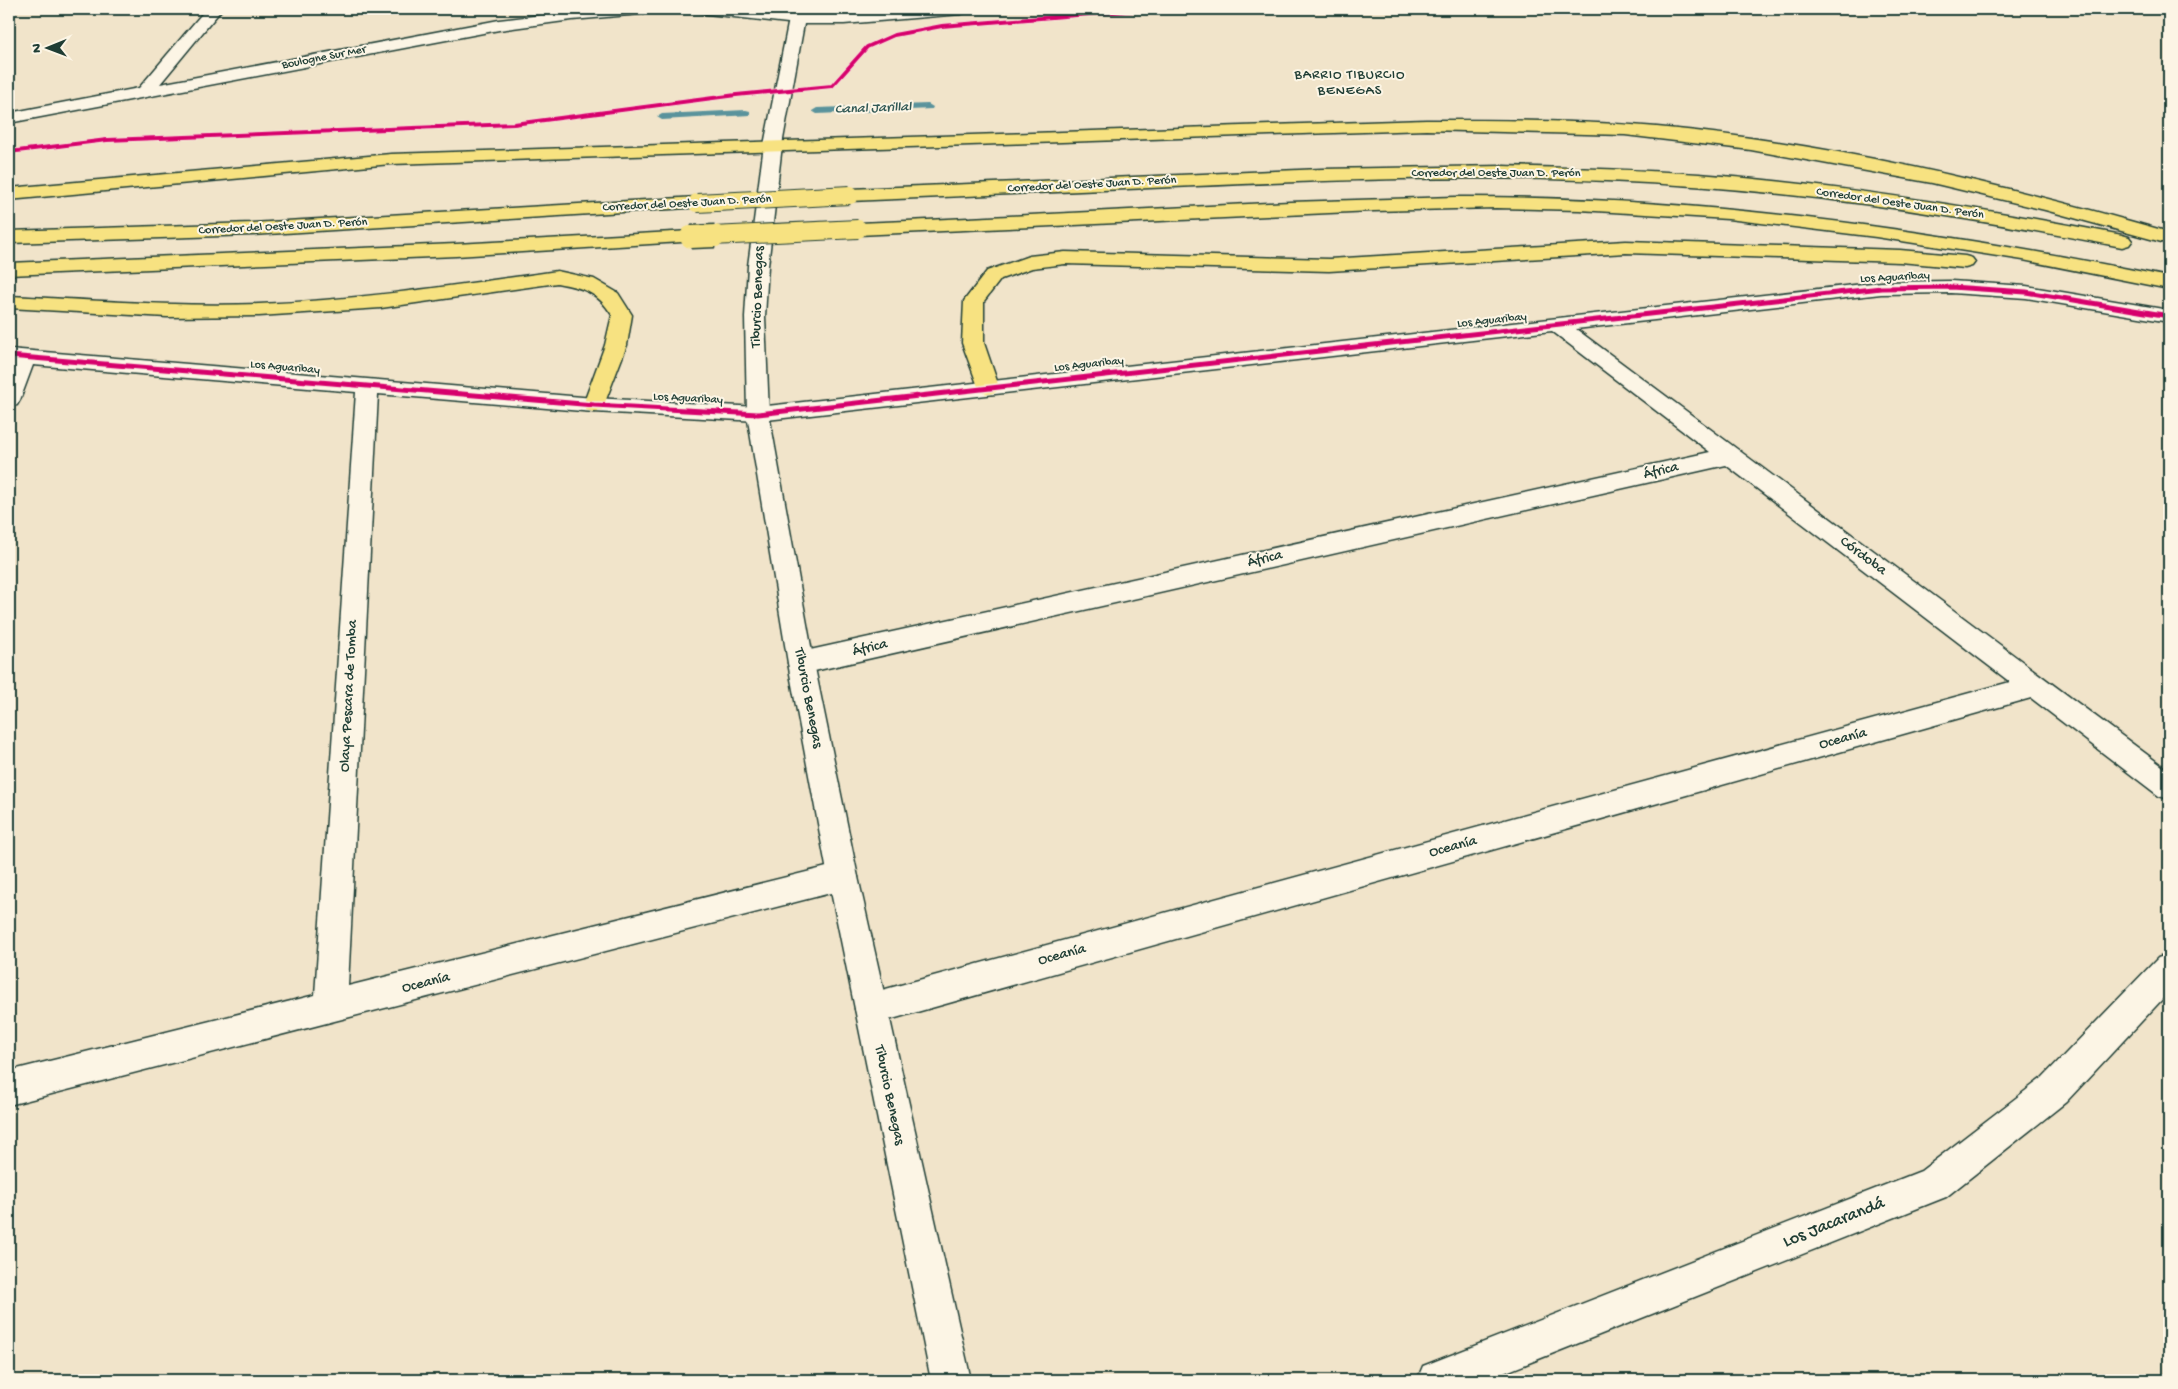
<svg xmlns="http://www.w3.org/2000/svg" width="2178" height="1389" font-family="'Gochi Hand',sans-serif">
<rect width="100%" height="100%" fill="#f1e4ca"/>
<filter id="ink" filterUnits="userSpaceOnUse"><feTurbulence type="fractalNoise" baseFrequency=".02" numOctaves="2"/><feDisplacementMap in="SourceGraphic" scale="10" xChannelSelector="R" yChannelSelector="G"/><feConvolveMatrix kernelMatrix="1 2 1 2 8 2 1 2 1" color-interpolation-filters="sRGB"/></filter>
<g filter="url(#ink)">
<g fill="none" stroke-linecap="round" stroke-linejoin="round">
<g fill="#5a939c" fill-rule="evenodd">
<polygon points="928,104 933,107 932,109 817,114 812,111 817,108"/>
<polygon points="746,110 750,111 750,115 662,120 657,117 662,114"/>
</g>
<g stroke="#1f3d34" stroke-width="3">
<g id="street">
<polygon points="206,9 222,9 160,84 499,20 590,9 649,9 647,12 641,14 572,20 499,30 9,123 9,113 139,88"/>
<polygon points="699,9 747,9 797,14 803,16 805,19 803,22 797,24 707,14 701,12"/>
<polygon points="1951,281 2026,286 2169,310 2169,322 2026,298 1951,293 1881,294 1576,329 2169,771 2169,799 2159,796 2031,698 871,1025 859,1020 855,1009 859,998 871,993 2010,682 1726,465 801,674 791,670 788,663 791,656 801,652 1710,452 1552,331 758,421 594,412 378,394 348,986 843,863 854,867 858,877 854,887 9,1105 9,1071 315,995 356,392 33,365 20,400 17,405 9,407 9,371 12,363 9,363 9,349 594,398 758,407 1881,282"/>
<polygon points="2169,954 2169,992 2066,1102 1946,1197 1486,1380 1417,1380 1423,1366 1921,1171 2042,1078 2158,958"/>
</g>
</g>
<g stroke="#1f3d34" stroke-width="3">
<path id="secondary" d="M791 9H807L806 14C860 14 915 5 969 9L967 12 961 14 844 24H804L782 145 768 266 765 317 769 414 814 663 858 877 971 1380H931L828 877 788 663 747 414 745 317 748 266 764 145Z"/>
</g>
<g stroke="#1f3d34" stroke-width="3">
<g id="highway">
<path d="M1426 120C1503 120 1580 120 1657 127 1831 143 2002 184 2169 232V244L2045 210 1932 183 1751 150 1625 135 1426 130 391 164 9 200V188L391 154Z"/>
<path d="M1503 166C1568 168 1634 169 1699 174 1841 185 1982 208 2122 235L2129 237 2132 241 2129 245 2122 247C1952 214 1780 188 1607 181 1470 175 1333 180 1196 186 1081 191 965 196 850 201L843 199 841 195 843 191 850 189 1322 169Z"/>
<polygon points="697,197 704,199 707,203 704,207 252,235 9,243 9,231 252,223"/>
<path d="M1455 197C1696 196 1933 229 2169 277V289L2023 260 1876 237 1728 219 1579 210 1496 208 1373 211 858 235 851 233 848 229 851 225 858 223 907 221 1290 202Z"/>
<polygon points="691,231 698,233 701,237 698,241 456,256 9,275 9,263 456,244"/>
<polygon points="1626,241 1900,250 1965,256 1972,258 1975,262 1972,266 1965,268 1900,262 1626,253 1329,271 1065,264 1032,268 1001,279 984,301 984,343 999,387 996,392 988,394 980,392 962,343 964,301 967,297 987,271 1029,256 1065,252 1329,259"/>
<path d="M557 271 594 279 618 293 632 315 627 345 602 410 594 412 586 410 583 405 605 345 612 315C597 291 583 288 557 283L381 308 259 316 167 317 9 308V296C92 300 176 307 259 304 359 300 458 285 557 271Z"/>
</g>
</g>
<use href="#street" fill="#fcf5e5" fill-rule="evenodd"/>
<use href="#secondary" fill="#fcf5e5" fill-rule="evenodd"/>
<use href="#highway" fill="#f7e281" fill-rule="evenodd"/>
<g stroke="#1f3d34" stroke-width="20" stroke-linecap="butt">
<g id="highway-bridge-far1">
<polyline points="697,203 850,195"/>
<polyline points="691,237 858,229"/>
</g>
</g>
<g stroke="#1f3d34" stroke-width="25" stroke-linecap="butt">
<polyline id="highway-bridge" points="691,237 715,236"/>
</g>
<use href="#highway-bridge-far1" stroke="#f7e281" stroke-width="18"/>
<use href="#highway-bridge" stroke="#f7e281" stroke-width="22"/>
<g stroke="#fcf5e5" stroke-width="5.5">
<polyline id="cycleway-far1" points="9,152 107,140 514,124 736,95 832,86 867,47 894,35 942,26 1150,9"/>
</g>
<g stroke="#fcf5e5" stroke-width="8">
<polyline id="cycleway" points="9,356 594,405 758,414 1881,288 1951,287 2026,292 2169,316"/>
</g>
<use href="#cycleway-far1" stroke="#d6006c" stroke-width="4"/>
<use href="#cycleway" stroke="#d6006c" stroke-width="5"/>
</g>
</g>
<g text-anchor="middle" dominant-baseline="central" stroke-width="4" stroke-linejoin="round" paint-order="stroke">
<g font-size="12" fill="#1f3d34" stroke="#fcf5e5">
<text transform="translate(324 58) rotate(-11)">Boulogne Sur Mer</text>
<text x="1496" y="174">Corredor del Oeste Juan D. Perón</text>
<text transform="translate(1092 185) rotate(-3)">Corredor del Oeste Juan D. Perón</text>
<text transform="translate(687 204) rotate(-3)">Corredor del Oeste Juan D. Perón</text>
<text transform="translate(1900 204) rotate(8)">Corredor del Oeste Juan D. Perón</text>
<text transform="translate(283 227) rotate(-3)">Corredor del Oeste Juan D. Perón</text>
<text transform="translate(1895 278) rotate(-3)">Los Aguaribay</text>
<text transform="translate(1492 321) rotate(-6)">Los Aguaribay</text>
<text transform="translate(1089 365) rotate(-6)">Los Aguaribay</text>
<text transform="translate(285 368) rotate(5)">Los Aguaribay</text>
<text transform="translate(688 399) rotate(3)">Los Aguaribay</text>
</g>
<g font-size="14" letter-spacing="1" fill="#1f3d34" stroke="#fcf5e5">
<text x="1350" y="75">BARRIO TIBURCIO<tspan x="1350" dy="16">BENEGAS</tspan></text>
</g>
<g font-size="14" font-style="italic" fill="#335a57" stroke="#fcf5e5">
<text transform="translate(873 109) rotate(-2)">Canal Jarillal</text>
</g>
<g font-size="15" fill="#1f3d34" stroke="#fcf5e5">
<text transform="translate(758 297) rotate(-88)">Tiburcio Benegas</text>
<text transform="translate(1661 471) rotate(-13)">África</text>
<text transform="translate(1863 556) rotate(37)">Córdoba</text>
<text transform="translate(1265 559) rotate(-13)">África</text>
<text transform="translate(870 648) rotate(-13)">África</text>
<text transform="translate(349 696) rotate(-87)">Olaya Pescara de Tomba</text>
<text transform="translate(808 698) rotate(79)">Tiburcio Benegas</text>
<text transform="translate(1843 739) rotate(-15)">Oceanía</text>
<text transform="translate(1453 847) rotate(-15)">Oceanía</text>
<text transform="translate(1062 955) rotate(-15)">Oceanía</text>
<text transform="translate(426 983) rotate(-14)">Oceanía</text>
<text transform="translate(889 1095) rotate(78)">Tiburcio Benegas</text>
</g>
<g font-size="18" fill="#1f3d34" stroke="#fcf5e5">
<text transform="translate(1834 1223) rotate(-22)">Los Jacarandá</text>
</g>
</g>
<rect width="2178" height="1389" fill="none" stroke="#fcf5e5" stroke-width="30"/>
<rect x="15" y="15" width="2148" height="1359" fill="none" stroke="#1f3d34" stroke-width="2" filter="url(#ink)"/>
<g transform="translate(48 48) rotate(269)" stroke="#fcf5e5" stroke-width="4" paint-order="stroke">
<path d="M0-4L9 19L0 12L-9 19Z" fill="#1f3d34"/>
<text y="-8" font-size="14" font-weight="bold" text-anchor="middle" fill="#1f3d34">N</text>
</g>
</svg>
